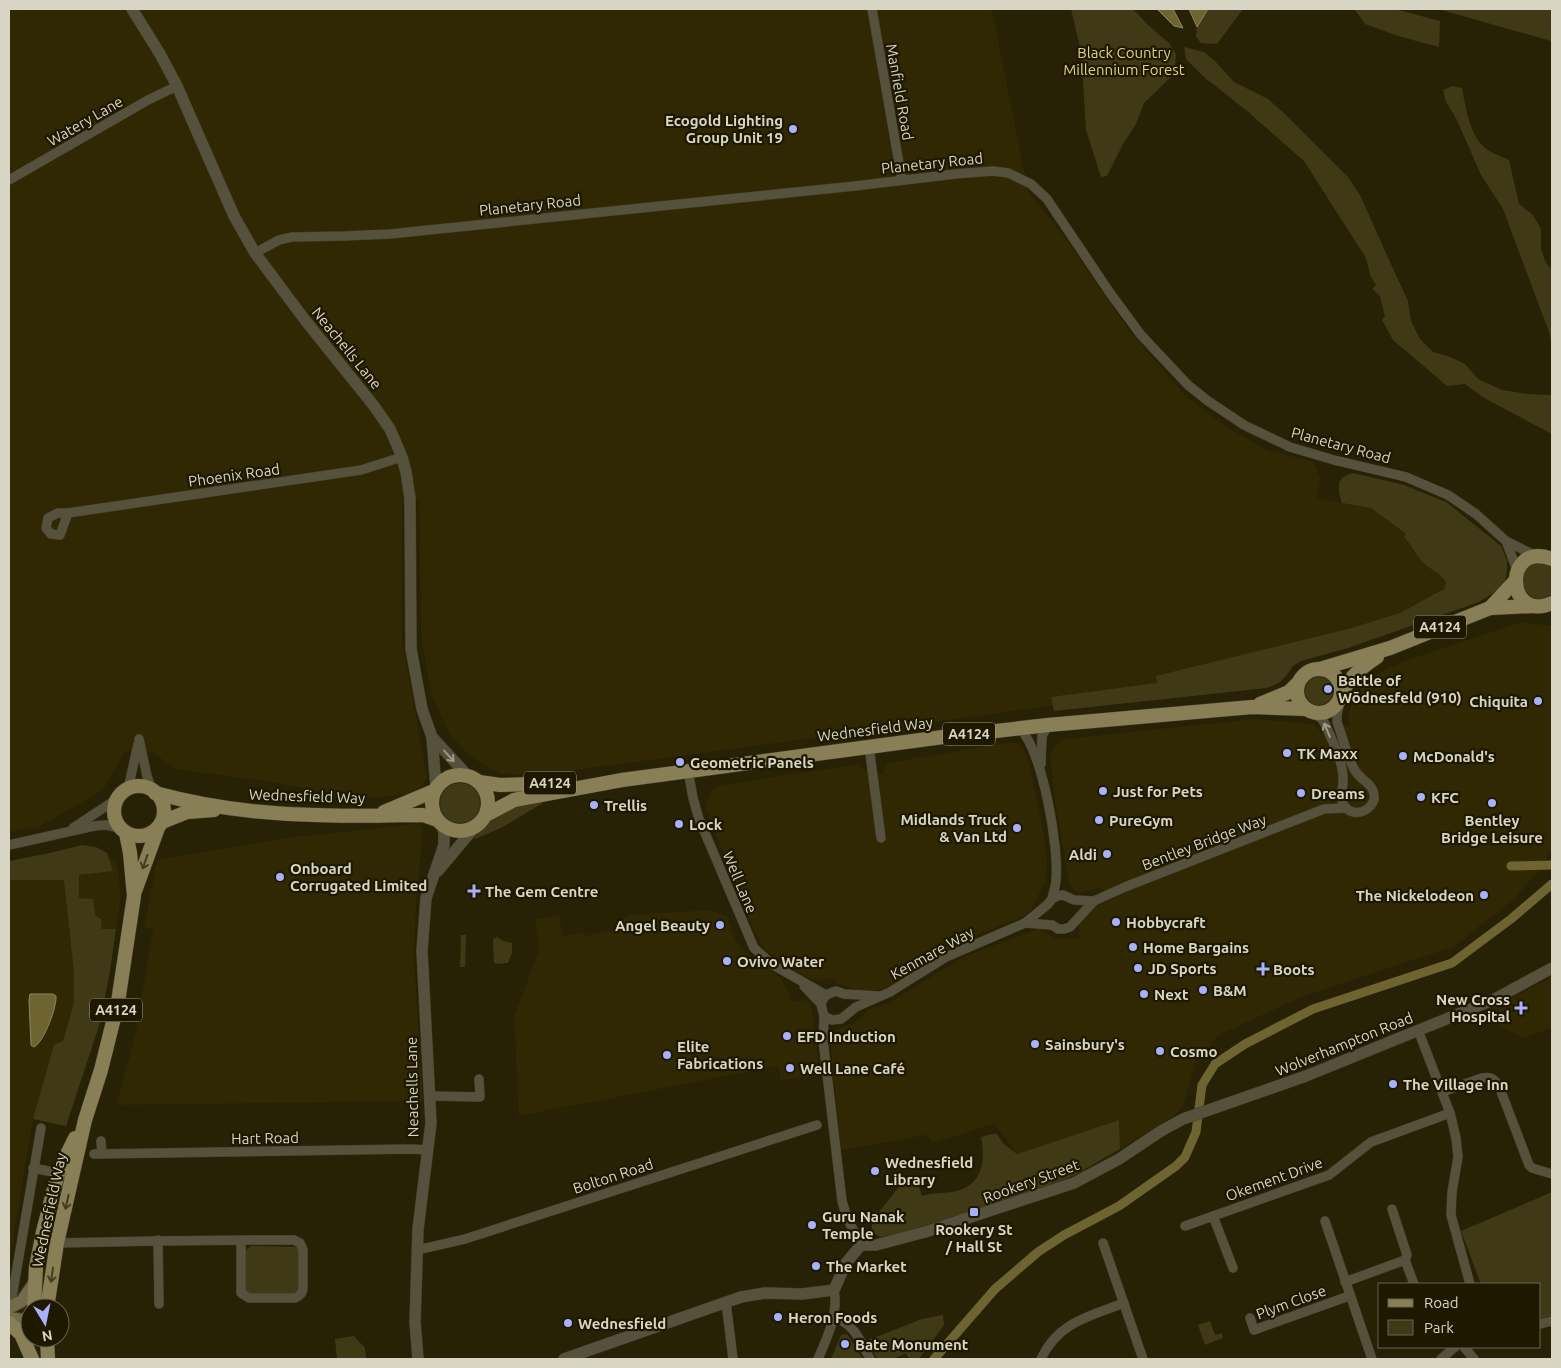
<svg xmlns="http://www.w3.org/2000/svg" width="1561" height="1368" font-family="Ubuntu,sans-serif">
<rect width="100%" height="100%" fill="#272106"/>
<g fill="#2f2803">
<polygon points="9,9 992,9 1028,191 1065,238 1130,332 1186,396 1230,429 1267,450 1314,462 1320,479 1317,498 1371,508 1458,574 1455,596 1252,679 539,775 501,774 472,758 450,735 431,694 421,636 419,501 402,505 402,639 427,777 421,790 413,793 374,798 339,795 271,782 174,769 154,753 126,751 103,790 39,827 9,832"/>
<polygon points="1522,622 1552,626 1552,850 1533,877 1514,899 1453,947 1301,997 1219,1035 1196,1060 1183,1107 1172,1117 1120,1149 1119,1121 1017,1154 994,1124 933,1143 926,1135 841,1150 830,1040 834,1031 859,1020 868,1009 887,1004 965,956 1040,928 1055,938 1079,938 1079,925 1095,907 1115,898 1100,888 1079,893 1070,886 1055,802 1050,756 1055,745 1064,739 1254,719 1314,724 1323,734 1349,725 1349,711 1356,695 1367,679 1404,661"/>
<polygon points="1004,743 1015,743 1023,747 1029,763 1042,823 1047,859 1046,881 1032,908 1025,915 961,942 883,989 863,992 838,984 834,979 813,980 796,972 765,950 752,926 705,806 712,789 721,785 859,764 870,776 884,773 887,763"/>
<polygon points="418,823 423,828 416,906 414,957 423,1101 116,1105 136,1032 153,928 144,928 157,860 292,837 364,830"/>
<polygon points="88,848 117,862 121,896 109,977 66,1126 33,1119 9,1265 9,864"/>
<polygon points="694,911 715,911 727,917 737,943 750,956 780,977 788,991 791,1002 807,1000 809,1002 812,1009 820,1075 780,1080 778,1066 519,1116 514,1016 539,950 535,919 559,916 563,936 584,932 585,936 622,929 623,920 630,915"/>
<polygon points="1552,977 1552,1030 1549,1029 1524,1038 1477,1015"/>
</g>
<g fill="#403916">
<polygon points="1071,9 1133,9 1149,26 1169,43 1176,54 1175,67 1171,77 1144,103 1136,124 1123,144 1107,176 1101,177 1086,130 1081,51"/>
<polygon points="1208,9 1243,9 1217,44 1201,43 1196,37 1197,27"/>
<polygon points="1358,9 1395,9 1440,21 1439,47 1398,36 1365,24 1355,10"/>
<polygon points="1438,9 1552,9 1552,42 1551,41"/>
<polygon points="1184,47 1204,52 1215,61 1234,82 1268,99 1285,114 1348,177 1360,195 1390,262 1408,301 1411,321 1420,339 1433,352 1450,357 1465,364 1478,379 1502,390 1527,394 1552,395 1552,434 1484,398 1465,384 1447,386 1393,340 1382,320 1385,316 1380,296 1372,289 1376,285 1370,275 1366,258 1304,161 1247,111 1204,77 1186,59"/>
<path d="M1452 86 1462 88C1465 105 1470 135 1484 147 1490 153 1501 156 1509 160L1519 204 1533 215 1541 229V249L1546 263 1552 270V345L1549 332 1503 209 1481 175 1456 118 1446 102 1443 90Z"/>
<path d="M1353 473 1404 485 1446 502 1501 546 1507 560V571L1505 581 1498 590 1479 602 1348 648 1301 661 1293 666 1287 675 1279 683 1267 688 1054 711 1051 697 1157 683 1156 676 1348 629 1400 613 1444 589 1446 582C1440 572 1428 569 1421 560 1415 553 1411 544 1404 537L1406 534 1371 508 1342 503C1337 487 1336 477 1353 473Z"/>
<path d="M1532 563 1550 565 1552 567V594C1537 604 1530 598 1521 584L1523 572Z"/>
<circle cx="1319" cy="691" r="14"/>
<circle cx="460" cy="803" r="20"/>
<polygon points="543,799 543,803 501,828 475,839 474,838 500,813 509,807"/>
<polygon points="82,845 96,847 107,853 113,871 79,875 79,898 93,899 95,915 101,919 102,929 116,929 109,977 99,1026 66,1126 33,1119 54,1045 63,1041 74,1003 74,972 64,880 9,880 9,861 50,853"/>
<polygon points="461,935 466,935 465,967 460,967"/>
<polygon points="497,937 503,941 512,943 512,953 508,963 497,964 494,963 493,939"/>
<path d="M1119 1120 1120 1149 1075 1175 1029 1193 897 1234 880 1237 872 1232V1221L901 1184 908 1179C918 1179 919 1188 922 1196 932 1193 942 1193 952 1192 982 1187 986 1162 981 1137L996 1133 1004 1144 1017 1154Z"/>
<polygon points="1552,1192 1552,1316 1540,1319 1540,1284 1481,1284 1461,1231"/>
<polygon points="251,1246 298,1247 300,1252 299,1291 293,1294 248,1294 244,1289 244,1251"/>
<polygon points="943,1315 944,1325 919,1359 909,1359 906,1353 893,1359 877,1359 868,1340 922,1319"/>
<polygon points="1210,1321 1215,1335 1222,1333 1223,1338 1205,1345 1198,1325"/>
<polygon points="847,1334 863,1359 831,1359 841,1335"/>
<polygon points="354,1336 365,1348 366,1359 337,1359 335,1339"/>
</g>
<g fill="#6e6432" stroke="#8e865e">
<polygon points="1157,9 1173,9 1183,28 1174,26"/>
<polygon points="1189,9 1208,9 1197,27"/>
<path d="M30 994H53L56 996C57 1007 44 1042 34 1047L31 1045 29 1000Z"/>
</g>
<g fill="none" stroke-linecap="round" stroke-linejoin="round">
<g stroke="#6e6432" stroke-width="9">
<polyline points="1511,866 1552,865"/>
<polyline points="934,1359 995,1289 1038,1252 1064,1235 1119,1206 1176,1166 1185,1157 1196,1132 1202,1085 1215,1064 1245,1044 1313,1009 1452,963 1511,919 1552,884"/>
</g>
<g stroke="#433e25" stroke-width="10">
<g id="minor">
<polyline points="872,9 902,180"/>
<polyline points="9,180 148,100 177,86"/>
<polyline points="255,253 279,240 292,237 344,236 390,234 855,186 955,174 993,171 1008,173 1031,184 1047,199 1110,293 1141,335 1188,385 1208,401 1244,425 1290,447 1334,460 1406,477 1448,495 1476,514 1506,541 1536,556"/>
<polygon points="58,513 68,513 60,535 51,534 46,528 48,518"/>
<polyline points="68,513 361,470 402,457"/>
<polyline points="1506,541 1517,570"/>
<path d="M1312 712 1322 719 1326 726C1332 741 1343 761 1343 778 1344 786 1339 796 1343 804 1351 818 1369 813 1374 800 1376 785 1364 783 1356 772 1349 763 1342 735 1337 722V715L1341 696"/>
<path d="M1019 727C1043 752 1059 846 1056 880 1056 886 1053 893 1052 899"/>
<polyline points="139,739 147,776 152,791"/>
<polyline points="869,746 881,838"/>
<polyline points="1041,764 1042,736 1048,725"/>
<polyline points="688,770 693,798 699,819 754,948 773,965 826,995"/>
<polyline points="128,789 138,744"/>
<polyline points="73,828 117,799"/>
<polyline points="9,845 94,826 106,825 120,828"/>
<polyline points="1025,923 1052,925 1058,929 1064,929 1070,927 1094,901 1125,887 1324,809 1346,808"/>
<polyline points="804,986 821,1004"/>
<polyline points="824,1016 832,1020 841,1019 856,1007 890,992 946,957 1025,923 1047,905 1052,899 1057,896 1063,895 1074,900 1094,901"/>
<polyline points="1418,1030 1450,1113 1456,1138 1458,1157 1452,1192 1451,1215 1470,1284"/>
<path d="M1442 1092 1482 1078C1491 1076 1494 1079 1499 1086L1529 1165 1532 1168 1552 1174"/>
<polyline points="430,1096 480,1097 479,1079"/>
<polyline points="101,1141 102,1154"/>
<polyline points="94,1154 411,1149 428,1150"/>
<polyline points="33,1168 58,1173 72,1177"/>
<polyline points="1213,1216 1233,1268"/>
<polyline points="1325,1221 1372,1359"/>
<polyline points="1185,1226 1329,1175 1371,1142 1450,1113"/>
<polyline points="158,1240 159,1304"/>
<path d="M57 1243C136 1241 215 1240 294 1240L300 1243 303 1250V1286C303 1293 301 1295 295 1298H249L241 1293V1240"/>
<polyline points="1103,1243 1143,1359"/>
<path d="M861 1245 847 1218 842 1201 823 1040C823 1033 824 1026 824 1019 824 1008 817 1006 826 995L836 991 844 994 879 996"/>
<polyline points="417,1249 426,1248 465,1239 817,1125"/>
<polyline points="1405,1260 1414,1284"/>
<polyline points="1345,1282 1405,1260 1407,1255 1392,1209"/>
<polyline points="12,1297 41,1128"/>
<polyline points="726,1302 733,1359"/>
<path d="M834 1318C854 1323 861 1342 870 1359"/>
<polyline points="1250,1318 1254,1330 1349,1296"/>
<polyline points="1540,1324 1552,1321"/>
<polyline points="1464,1347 1474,1359"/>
<path d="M818 1359C827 1338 839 1313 834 1290"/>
<path d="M1041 1359C1058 1322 1090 1316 1124 1303"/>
<polyline points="1441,1359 1455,1347"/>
</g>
</g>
<g stroke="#433e25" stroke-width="12">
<g id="tertiary">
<polyline points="132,9 160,54 177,86 234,216 255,253 305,320 374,406 390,429 402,457 406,472 410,498 411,649 422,709 432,737 436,788"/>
<polyline points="432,737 467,775"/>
<polyline points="438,871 474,828"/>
<polyline points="418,1359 415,1322 418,1229 431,1123 422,951 426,898 444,845 444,833 442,825"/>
<polyline points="564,1359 741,1297 765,1293 802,1294 834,1290 846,1263 861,1245 876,1245 925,1232 1074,1183 1119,1159 1161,1131 1183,1119 1306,1076 1493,1000 1552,968"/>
</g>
</g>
<g stroke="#433e25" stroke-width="14">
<g id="secondary">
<polyline points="9,1308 22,1301 35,1282"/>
<polyline points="9,1318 30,1321"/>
</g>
</g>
<g stroke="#433e25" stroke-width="15">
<g id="primary">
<path d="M1552 559C1502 540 1506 624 1552 603"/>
<polyline points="1490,608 1515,581"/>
<circle cx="1319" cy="691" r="22"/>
<polyline points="1320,669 1390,648 1490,608 1534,606"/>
<path d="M1342 692C1351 676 1362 667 1377 657"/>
<polyline points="1260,704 1289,692 1298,683"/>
<circle cx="460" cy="803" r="28"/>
<polyline points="479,782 500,785 569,783"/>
<circle cx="139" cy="811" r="25"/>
<path d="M155 793C207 807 261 814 315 815 351 817 387 815 423 815L437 820"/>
<polyline points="384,812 434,791"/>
<polyline points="486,815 514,800 622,780 943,737 1048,725 1252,707 1306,709"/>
<polyline points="162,822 187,812 214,810"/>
<polyline points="135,891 158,828"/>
<polyline points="34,1308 36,1267 43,1232 58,1173 75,1138"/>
<polyline points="47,1308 57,1243 85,1120 101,1070 118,1002 134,896 130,853 126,833"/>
<polyline points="9,1323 21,1334 32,1359"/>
<polyline points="47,1338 48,1359"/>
</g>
</g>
<use href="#minor" stroke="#55513d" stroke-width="9"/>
<use href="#tertiary" stroke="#55513d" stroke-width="11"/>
<use href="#secondary" stroke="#726b4b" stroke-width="12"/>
<use href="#primary" stroke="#887f56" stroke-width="14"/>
</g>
<defs><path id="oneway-shaft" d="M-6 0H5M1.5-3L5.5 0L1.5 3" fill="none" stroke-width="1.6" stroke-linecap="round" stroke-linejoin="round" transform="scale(1.25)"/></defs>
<g stroke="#9d9a88">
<use href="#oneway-shaft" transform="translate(1327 730) rotate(-112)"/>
<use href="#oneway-shaft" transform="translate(449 756) rotate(48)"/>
</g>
<g stroke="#433c1e">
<use href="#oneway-shaft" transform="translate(145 862) rotate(109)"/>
<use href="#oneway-shaft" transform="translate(67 1202) rotate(103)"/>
<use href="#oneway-shaft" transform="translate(52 1275) rotate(98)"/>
</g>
<g fill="#a7b1fc" stroke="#1e1800" stroke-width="2">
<circle cx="793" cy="129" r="5"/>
<circle cx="1328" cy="689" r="5"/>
<circle cx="1538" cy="701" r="5"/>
<circle cx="1287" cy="753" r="5"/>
<circle cx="1403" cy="756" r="5"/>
<circle cx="680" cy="762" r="5"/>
<circle cx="1103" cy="791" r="5"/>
<circle cx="1301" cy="793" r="5"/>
<circle cx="1421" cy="797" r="5"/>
<circle cx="1492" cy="803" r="5"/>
<circle cx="594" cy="805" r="5"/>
<circle cx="1099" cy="820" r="5"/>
<circle cx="679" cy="824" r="5"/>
<circle cx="1017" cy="828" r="5"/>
<circle cx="1107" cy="854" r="5"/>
<circle cx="280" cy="877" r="5"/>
<path d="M471.5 883.5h5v5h5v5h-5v5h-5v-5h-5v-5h5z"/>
<circle cx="1484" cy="895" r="5"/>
<circle cx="1116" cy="922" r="5"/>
<circle cx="720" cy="925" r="5"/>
<circle cx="1133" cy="947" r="5"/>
<circle cx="727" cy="961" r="5"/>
<circle cx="1138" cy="968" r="5"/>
<path d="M1260.5 961.5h5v5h5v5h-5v5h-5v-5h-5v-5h5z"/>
<circle cx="1203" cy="990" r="5"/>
<circle cx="1144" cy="994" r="5"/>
<path d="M1518.5 1000.5h5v5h5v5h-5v5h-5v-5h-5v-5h5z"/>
<circle cx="787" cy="1036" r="5"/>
<circle cx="1035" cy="1044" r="5"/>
<circle cx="1160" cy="1051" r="5"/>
<circle cx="667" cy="1055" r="5"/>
<circle cx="790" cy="1068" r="5"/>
<circle cx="1393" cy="1084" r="5"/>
<circle cx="875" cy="1171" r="5"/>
<rect x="969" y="1207" width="10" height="10" rx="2.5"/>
<circle cx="812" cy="1225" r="5"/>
<circle cx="816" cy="1266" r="5"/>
<circle cx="778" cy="1317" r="5"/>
<circle cx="568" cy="1323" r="5"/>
<circle cx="845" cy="1344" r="5"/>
</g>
<g text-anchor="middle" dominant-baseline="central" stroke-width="4.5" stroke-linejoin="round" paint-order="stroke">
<g fill="#1e1800" stroke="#a09c8a" stroke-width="1">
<rect x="1414" y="615.5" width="52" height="23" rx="4"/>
<rect x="943" y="722.5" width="52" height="23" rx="4"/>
<rect x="524" y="771.5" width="52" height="23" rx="4"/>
<rect x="90" y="998.5" width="52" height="23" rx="4"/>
</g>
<g font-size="14" font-weight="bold" fill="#d8d5c5">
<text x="1440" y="627">A4124</text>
<text x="969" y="734">A4124</text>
<text x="550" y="783">A4124</text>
<text x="116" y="1010">A4124</text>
</g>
<g font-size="15" fill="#e1d183" stroke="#1e1800">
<text x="1124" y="52">Black Country<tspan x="1124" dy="17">Millennium Forest</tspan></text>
</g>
<g font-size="15" fill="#d8d5c5" stroke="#1e1800">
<text transform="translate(900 92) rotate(80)">Manfield Road</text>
<text transform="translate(85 121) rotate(-30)">Watery Lane</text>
<text transform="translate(932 163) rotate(-6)">Planetary Road</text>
<text transform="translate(530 205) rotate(-6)">Planetary Road</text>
<text transform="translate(347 348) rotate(51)">Neachells Lane</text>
<text transform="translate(1341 445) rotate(15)">Planetary Road</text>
<text transform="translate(234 475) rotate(-8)">Phoenix Road</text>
<text transform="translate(875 729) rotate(-7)">Wednesfield Way</text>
<text transform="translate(307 796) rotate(2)">Wednesfield Way</text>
<text transform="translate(1204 842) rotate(-21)">Bentley Bridge Way</text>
<text transform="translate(740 882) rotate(67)">Well Lane</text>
<text transform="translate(932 953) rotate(-29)">Kenmare Way</text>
<text transform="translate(1344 1044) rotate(-22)">Wolverhampton Road</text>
<text transform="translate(412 1087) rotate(-91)">Neachells Lane</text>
<text transform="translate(265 1138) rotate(-1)">Hart Road</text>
<text transform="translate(613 1176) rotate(-18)">Bolton Road</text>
<text transform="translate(1274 1179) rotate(-20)">Okement Drive</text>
<text transform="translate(1031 1181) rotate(-20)">Rookery Street</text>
<text transform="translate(49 1210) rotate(-78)">Wednesfield Way</text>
<text transform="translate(1291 1302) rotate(-20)">Plym Close</text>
</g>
<g font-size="15" font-weight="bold" fill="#d8d5c5" stroke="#1e1800" text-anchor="start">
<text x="783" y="120" text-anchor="end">Ecogold Lighting<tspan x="783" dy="17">Group Unit 19</tspan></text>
<text x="1338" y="680">Battle of<tspan x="1338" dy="17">Wōdnesfeld (910)</tspan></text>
<text x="1528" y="701" text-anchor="end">Chiquita</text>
<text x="1297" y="753">TK Maxx</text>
<text x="1413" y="756">McDonald's</text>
<text x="690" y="762">Geometric Panels</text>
<text x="1113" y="791">Just for Pets</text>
<text x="1311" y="793">Dreams</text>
<text x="1431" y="797">KFC</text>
<text x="604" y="805">Trellis</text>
<text x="1007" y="819" text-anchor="end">Midlands Truck<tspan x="1007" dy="17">&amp; Van Ltd</tspan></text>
<text x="1109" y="820">PureGym</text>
<text x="1492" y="820" text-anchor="middle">Bentley<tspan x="1492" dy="17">Bridge Leisure</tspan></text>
<text x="689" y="824">Lock</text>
<text x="1097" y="854" text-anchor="end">Aldi</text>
<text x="290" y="868">Onboard<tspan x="290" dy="17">Corrugated Limited</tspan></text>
<text x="485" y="891">The Gem Centre</text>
<text x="1474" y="895" text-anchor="end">The Nickelodeon</text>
<text x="1126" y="922">Hobbycraft</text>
<text x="710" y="925" text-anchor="end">Angel Beauty</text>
<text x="1143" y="947">Home Bargains</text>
<text x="737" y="961">Ovivo Water</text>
<text x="1148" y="968">JD Sports</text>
<text x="1273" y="969">Boots</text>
<text x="1213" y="990">B&amp;M</text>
<text x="1154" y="994">Next</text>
<text x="1510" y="999" text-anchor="end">New Cross<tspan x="1510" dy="17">Hospital</tspan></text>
<text x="797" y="1036">EFD Induction</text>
<text x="1045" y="1044">Sainsbury's</text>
<text x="677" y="1046">Elite<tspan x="677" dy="17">Fabrications</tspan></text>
<text x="1170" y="1051">Cosmo</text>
<text x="800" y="1068">Well Lane Café</text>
<text x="1403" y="1084">The Village Inn</text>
<text x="885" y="1162">Wednesfield<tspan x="885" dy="17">Library</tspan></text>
<text x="822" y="1216">Guru Nanak<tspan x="822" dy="17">Temple</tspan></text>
<text x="974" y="1229" text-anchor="middle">Rookery St<tspan x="974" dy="17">/ Hall St</tspan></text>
<text x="826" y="1266">The Market</text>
<text x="788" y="1317">Heron Foods</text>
<text x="578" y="1323">Wednesfield</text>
<text x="855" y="1344">Bate Monument</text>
</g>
</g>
<rect width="1561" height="1368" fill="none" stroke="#d8d5c5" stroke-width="20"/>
<rect x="1378" y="1283" width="162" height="65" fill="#1e1800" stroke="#68644f"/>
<rect x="1388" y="1299" width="25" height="8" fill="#887f56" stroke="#68644f"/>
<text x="1424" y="1308" font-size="15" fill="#d8d5c5">Road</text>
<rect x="1388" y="1320" width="25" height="15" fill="#403916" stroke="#68644f"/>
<text x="1424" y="1333" font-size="15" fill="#d8d5c5">Park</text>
<g transform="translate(45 1323) rotate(170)"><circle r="24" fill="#1e1800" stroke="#68644f"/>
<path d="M0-4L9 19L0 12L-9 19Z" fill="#a7b1fc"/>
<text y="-8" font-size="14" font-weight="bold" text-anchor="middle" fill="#d8d5c5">N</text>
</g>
</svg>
